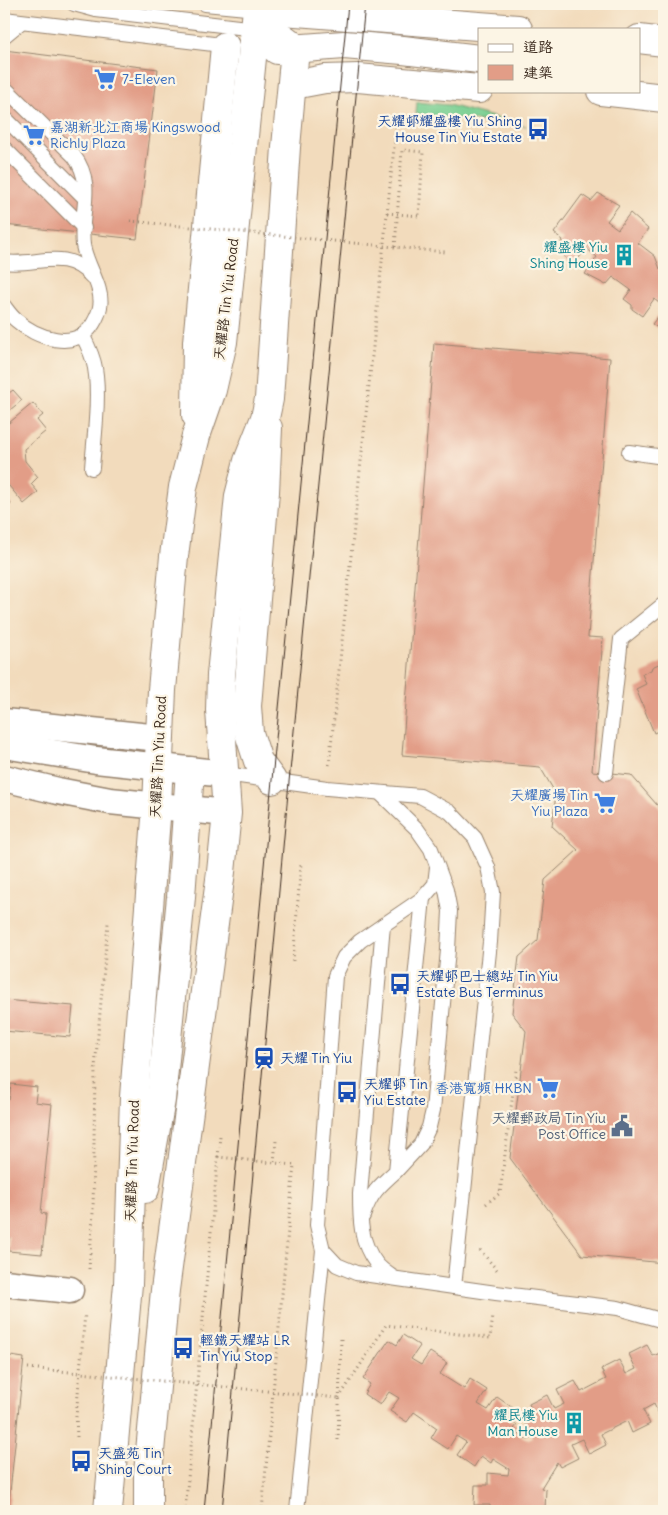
<svg xmlns="http://www.w3.org/2000/svg" width="668" height="1515" font-family="Delius,'LXGW WenKai TC',sans-serif">
<rect width="100%" height="100%" fill="#fcf5e5"/>
<filter id="ink" filterUnits="userSpaceOnUse"><feTurbulence type="fractalNoise" baseFrequency=".02" numOctaves="2"/><feDisplacementMap in="SourceGraphic" scale="10" xChannelSelector="R" yChannelSelector="G"/><feConvolveMatrix kernelMatrix="1 2 1 2 8 2 1 2 1" color-interpolation-filters="sRGB"/></filter>
<filter id="wash" filterUnits="userSpaceOnUse"><feTurbulence type="fractalNoise" baseFrequency=".0096" numOctaves="4" result="noise"/><feDisplacementMap in="SourceGraphic" scale="20" xChannelSelector="R" yChannelSelector="G"/><feGaussianBlur stdDeviation="1.12" result="paint"/><feColorMatrix in="noise" values="0 0 0 0 0 0 0 0 0 0 0 0 0 0 0 0 0 1.4 0 .05"/><feComposite in="paint" operator="in"/></filter>
<g filter="url(#wash)">
<rect width="100%" height="100%" fill="#f2dbbc"/>
<polygon fill="#79cf92" stroke="#5a7c58" points="417,102 449,105 526,126 416,114"/>
<g id="blocks">
<g fill="#e29d87">
<polygon points="4,50 158,69 137,239 4,225"/>
<polygon points="598,193 619,205 607,221 618,229 630,213 648,229 638,243 655,256 660,269 664,267 664,307 654,299 642,316 632,309 632,305 624,299 631,290 613,277 606,285 585,274 597,257 586,248 574,265 565,258 564,254 557,248 563,240 554,233 582,195 591,201"/>
<polygon points="664,309 664,331 662,331 652,324"/>
<polygon points="434,343 610,358 588,637 603,638 592,771 631,775 664,813 664,1263 582,1255 510,1158 526,1031 512,1013 519,957 538,940 545,880 578,850 552,826 556,794 540,767 402,755"/>
<polygon points="4,387 9,393 13,390 22,400 4,415"/>
<polygon points="33,403 43,415 37,420 46,431 24,449 25,461 38,477 31,484 38,492 24,504 4,480 4,427"/>
<polygon points="4,495 11,504 4,510"/>
<polygon points="663,662 664,665 664,728 654,733 636,689 646,684 642,674 651,670 652,667"/>
<polygon points="4,1000 73,1006 70,1037 4,1031"/>
<polygon points="11,1084 37,1087 35,1102 52,1104 41,1213 46,1214 42,1254 8,1251 9,1237 4,1237 4,1099 9,1100"/>
<polygon points="403,1335 420,1346 411,1359 421,1365 430,1352 447,1363 440,1374 464,1389 470,1379 487,1390 478,1404 488,1410 497,1397 513,1408 507,1418 517,1425 513,1430 528,1440 532,1438 524,1420 534,1415 529,1404 547,1395 554,1409 564,1404 557,1390 575,1381 581,1392 606,1379 601,1369 619,1360 626,1374 636,1369 629,1354 647,1345 653,1356 660,1353 664,1361 664,1417 661,1419 654,1404 643,1410 650,1424 632,1433 627,1421 601,1434 606,1445 589,1454 582,1439 571,1444 578,1458 560,1467 557,1462 541,1488 546,1489 545,1509 529,1508 529,1511 490,1511 490,1505 474,1505 475,1485 488,1485 488,1473 508,1475 509,1469 493,1459 491,1463 481,1456 474,1467 457,1455 466,1442 456,1436 448,1449 431,1438 437,1428 414,1412 407,1422 390,1411 399,1398 389,1392 380,1405 364,1394 370,1384 363,1379 389,1340 397,1345"/>
<polygon points="4,1355 24,1358 8,1511 4,1511"/>
</g>
</g>
</g>
<g filter="url(#ink)">
<use href="#blocks" fill-opacity="0" stroke="#96826d" stroke-width="1"/>
<g fill="none" stroke-linecap="round" stroke-linejoin="round">
<g stroke="#96826d" stroke-width="16">
<g id="lane">
<polyline points="74,4 96,10 255,29"/>
<polyline points="205,4 257,9"/>
<polyline points="4,19 230,46"/>
<polyline points="4,36 21,22"/>
<path d="M4 87 74 156C96 185 79 213 83 245 86 265 104 288 100 307 99 313 96 319 93 324 76 352 36 338 16 320 11 316 7 310 4 306"/>
<polyline points="4,117 85,198"/>
<polyline points="4,148 84,228"/>
<path d="M4 262C37 267 64 246 92 277"/>
<path d="M83 336C88 346 93 356 95 368 100 397 94 439 92 468"/>
<polyline points="629,452 664,457"/>
<polyline points="606,773 621,639 664,604"/>
<polyline points="225,774 327,788 420,796 450,812 475,838 488,867 493,892 490,942 454,1287"/>
<polyline points="380,793 417,829 431,849 446,890 450,911 448,950 433,1110 429,1127 421,1144 396,1171"/>
<polyline points="437,867 435,884 423,898 360,941 344,957 335,976 317,1225 323,1250 337,1265 356,1273 496,1293 618,1308 664,1321"/>
<path d="M383 925 360 1194C360 1219 360 1242 376 1263 380 1269 388 1274 394 1278"/>
<path d="M363 1216C370 1194 379 1186 396 1171L423 898"/>
<polyline points="297,1511 323,1250"/>
</g>
</g>
<g stroke="#96826d" stroke-width="29">
<g id="street">
<polyline points="4,722 160,738"/>
<polyline points="4,745 96,760 225,774"/>
<polyline points="4,778 58,791 110,801 227,813"/>
<polyline points="4,1283 70,1290"/>
</g>
</g>
<g stroke="#96826d" stroke-width="30">
<g id="secondary">
<polyline points="639,39 664,42"/>
<polyline points="277,50 344,45 403,50 479,59"/>
<polyline points="293,85 325,79 358,78 479,89"/>
<polyline points="601,91 664,98"/>
<polyline points="196,415 197,342 225,46"/>
<polyline points="268,428 265,492 247,706 249,733 258,761 272,780"/>
<polyline points="145,1189 161,1100 181,897 190,771"/>
<polyline points="108,1511 128,1284 134,1097 157,806 162,690 174,556 183,487 196,436 212,390 223,342 257,9 518,29"/>
<path d="M148 1511V1473L165 1290 221 872 227 813 220 710 221 675 239 496 248 461 265 418 269 399 286 147 295 49C285 36 272 31 255 29"/>
</g>
</g>
<g stroke="#96826d" stroke-width="3" stroke-dasharray="1 4" stroke-linecap="butt">
<polyline points="387,213 419,216"/>
<polyline points="329,765 397,119"/>
<polyline points="293,961 301,863"/>
<polyline points="218,1157 220,1136"/>
<polyline points="274,1162 276,1141"/>
<polyline points="486,1204 500,1193 516,1069"/>
<polyline points="480,1250 497,1270"/>
<polyline points="89,1269 93,1213 95,1068 108,923"/>
<polyline points="339,1398 386,1325 490,1338 493,1316"/>
<polyline points="77,1437 76,1417 85,1313"/>
<polyline points="338,1440 341,1339"/>
<polyline points="185,1511 218,1157 294,1165 262,1511"/>
</g>
<use href="#lane" stroke="#fff" stroke-width="14"/>
<use href="#street" stroke="#fff" stroke-width="26"/>
<use href="#secondary" stroke="#fff" stroke-width="28"/>
<g stroke="#3b2a1e" stroke-width="1">
<polyline points="204,1511 272,780 348,4"/>
<polyline points="222,1511 289,782 365,4"/>
</g>
<g stroke="#96826d" stroke-width="3" stroke-dasharray="1 4" stroke-linecap="butt">
<polyline points="130,221 445,252"/>
<polyline points="395,247 402,150 423,152 419,216"/>
<polyline points="28,1368 339,1398"/>
</g>
</g>
</g>
<defs>
<g id="supermarket-bare" transform="scale(1.725)"><path d="M-6-5.5h2.5l.6 2H6L4.5 2H-2.5L-4.4-4H-6ZM-1.5 3.2a1.3 1.3 0 1 0 .1 0ZM3 3.2a1.3 1.3 0 1 0 .1 0Z" fill="#3f7fe0" stroke="#fcf5e5" stroke-width="2.5" paint-order="stroke"/></g>
<g id="bus-bare" transform="scale(1.725)"><path d="M-5-6H5V4H4V6H2V4H-2V6H-4V4H-5ZM-3.5-4V0h7V-4ZM-3.5 1.2v1.5H-2V1.2ZM2 1.2v1.5H3.5V1.2Z" fill="#1a4fb4" stroke="#fcf5e5" stroke-width="2.5" paint-order="stroke"/></g>
<g id="building-bare" transform="scale(1.725)"><path d="M-4-6H4V6H1V3H-1V6H-4ZM-2.5-4.3h1.7v1.8h-1.7ZM.8-4.3h1.7v1.8H.8ZM-2.5-1h1.7V.8h-1.7ZM.8-1h1.7V.8H.8Z" fill="#0f9aa8" stroke="#fcf5e5" stroke-width="2.5" paint-order="stroke"/></g>
<g id="station-bare" transform="scale(1.725)"><path d="M-3-6H3Q5-6 5-4V2Q5 4 3 4L4.5 6H3L1.5 4h-3L-3 6H-4.5L-3 4Q-5 4-5 2V-4Q-5-6-3-6ZM-3.5-4v3h7v-3ZM-3.5 1v1.5H-2V1ZM2 1v1.5H3.5V1Z" fill="#1a4fb4" stroke="#fcf5e5" stroke-width="2.5" paint-order="stroke"/></g>
<g id="civic-bare" transform="scale(1.725)"><path d="M-.6-6.5H3V-4.5H.6V-3L4-1V1h2V6H-6V1h2V-1L-.6-3ZM-1.2 2.5V6h2.4V2.5Z" fill="#5c6f8a" stroke="#fcf5e5" stroke-width="2.5" paint-order="stroke"/></g>
</defs>
<g fill-rule="evenodd">
<use href="#supermarket-bare" x="105" y="79"/>
<use href="#bus-bare" x="538" y="129"/>
<use href="#supermarket-bare" x="34" y="135"/>
<use href="#building-bare" x="624" y="255"/>
<use href="#supermarket-bare" x="605" y="803"/>
<use href="#bus-bare" x="400" y="984"/>
<use href="#station-bare" x="264" y="1058"/>
<use href="#supermarket-bare" x="548" y="1088"/>
<use href="#bus-bare" x="347" y="1092"/>
<use href="#civic-bare" x="622" y="1126"/>
<use href="#bus-bare" x="183" y="1348"/>
<use href="#building-bare" x="574" y="1423"/>
<use href="#bus-bare" x="81" y="1461"/>
</g>
<g text-anchor="middle" dominant-baseline="central" stroke-width="4.5" stroke-linejoin="round" paint-order="stroke">
<g font-size="14" fill="#366cbe" stroke="#fcf5e5" text-anchor="start">
<text x="122" y="79">7-Eleven</text>
<text x="50" y="127">嘉湖新北江商場 Kingswood<tspan x="50" dy="16">Richly Plaza</tspan></text>
<text x="588" y="795" text-anchor="end">天耀廣場 Tin<tspan x="588" dy="16">Yiu Plaza</tspan></text>
<text x="532" y="1088" text-anchor="end">香港寬頻 HKBN</text>
</g>
<g font-size="14" fill="#164399" stroke="#fcf5e5" text-anchor="start">
<text x="522" y="121" text-anchor="end">天耀邨耀盛樓 Yiu Shing<tspan x="522" dy="16">House Tin Yiu Estate</tspan></text>
<text x="416" y="976">天耀邨巴士總站 Tin Yiu<tspan x="416" dy="16">Estate Bus Terminus</tspan></text>
<text x="280" y="1058">天耀 Tin Yiu</text>
<text x="364" y="1084">天耀邨 Tin<tspan x="364" dy="16">Yiu Estate</tspan></text>
<text x="200" y="1340">輕鐵天耀站 LR<tspan x="200" dy="16">Tin Yiu Stop</tspan></text>
<text x="98" y="1453">天盛苑 Tin<tspan x="98" dy="16">Shing Court</tspan></text>
</g>
<g font-size="14" fill="#0d838f" stroke="#fcf5e5" text-anchor="end">
<text x="608" y="247">耀盛樓 Yiu<tspan x="608" dy="16">Shing House</tspan></text>
<text x="558" y="1415">耀民樓 Yiu<tspan x="558" dy="16">Man House</tspan></text>
</g>
<g font-size="14" fill="#3b2a1e" stroke="#fcf5e5">
<text transform="translate(226 299) rotate(-83)">天耀路 Tin Yiu Road</text>
<text transform="translate(158 757) rotate(-87)">天耀路 Tin Yiu Road</text>
<text transform="translate(132 1161) rotate(-88)">天耀路 Tin Yiu Road</text>
</g>
<g font-size="14" fill="#4e5e75" stroke="#fcf5e5" text-anchor="end">
<text x="606" y="1118">天耀郵政局 Tin Yiu<tspan x="606" dy="16">Post Office</tspan></text>
</g>
</g>
<rect width="668" height="1515" fill="none" stroke="#fcf5e5" stroke-width="20"/>
<rect x="478" y="28" width="162" height="65" fill="#fcf5e5" stroke="#afa495"/>
<rect x="488" y="44" width="25" height="8" fill="#ffffff" stroke="#afa495"/>
<text x="523" y="52" font-size="15" fill="#3b2a1e">道路</text>
<rect x="488" y="65" width="25" height="15" fill="#e29d87" stroke="#afa495"/>
<text x="523" y="78" font-size="15" fill="#3b2a1e">建築</text>
</svg>
